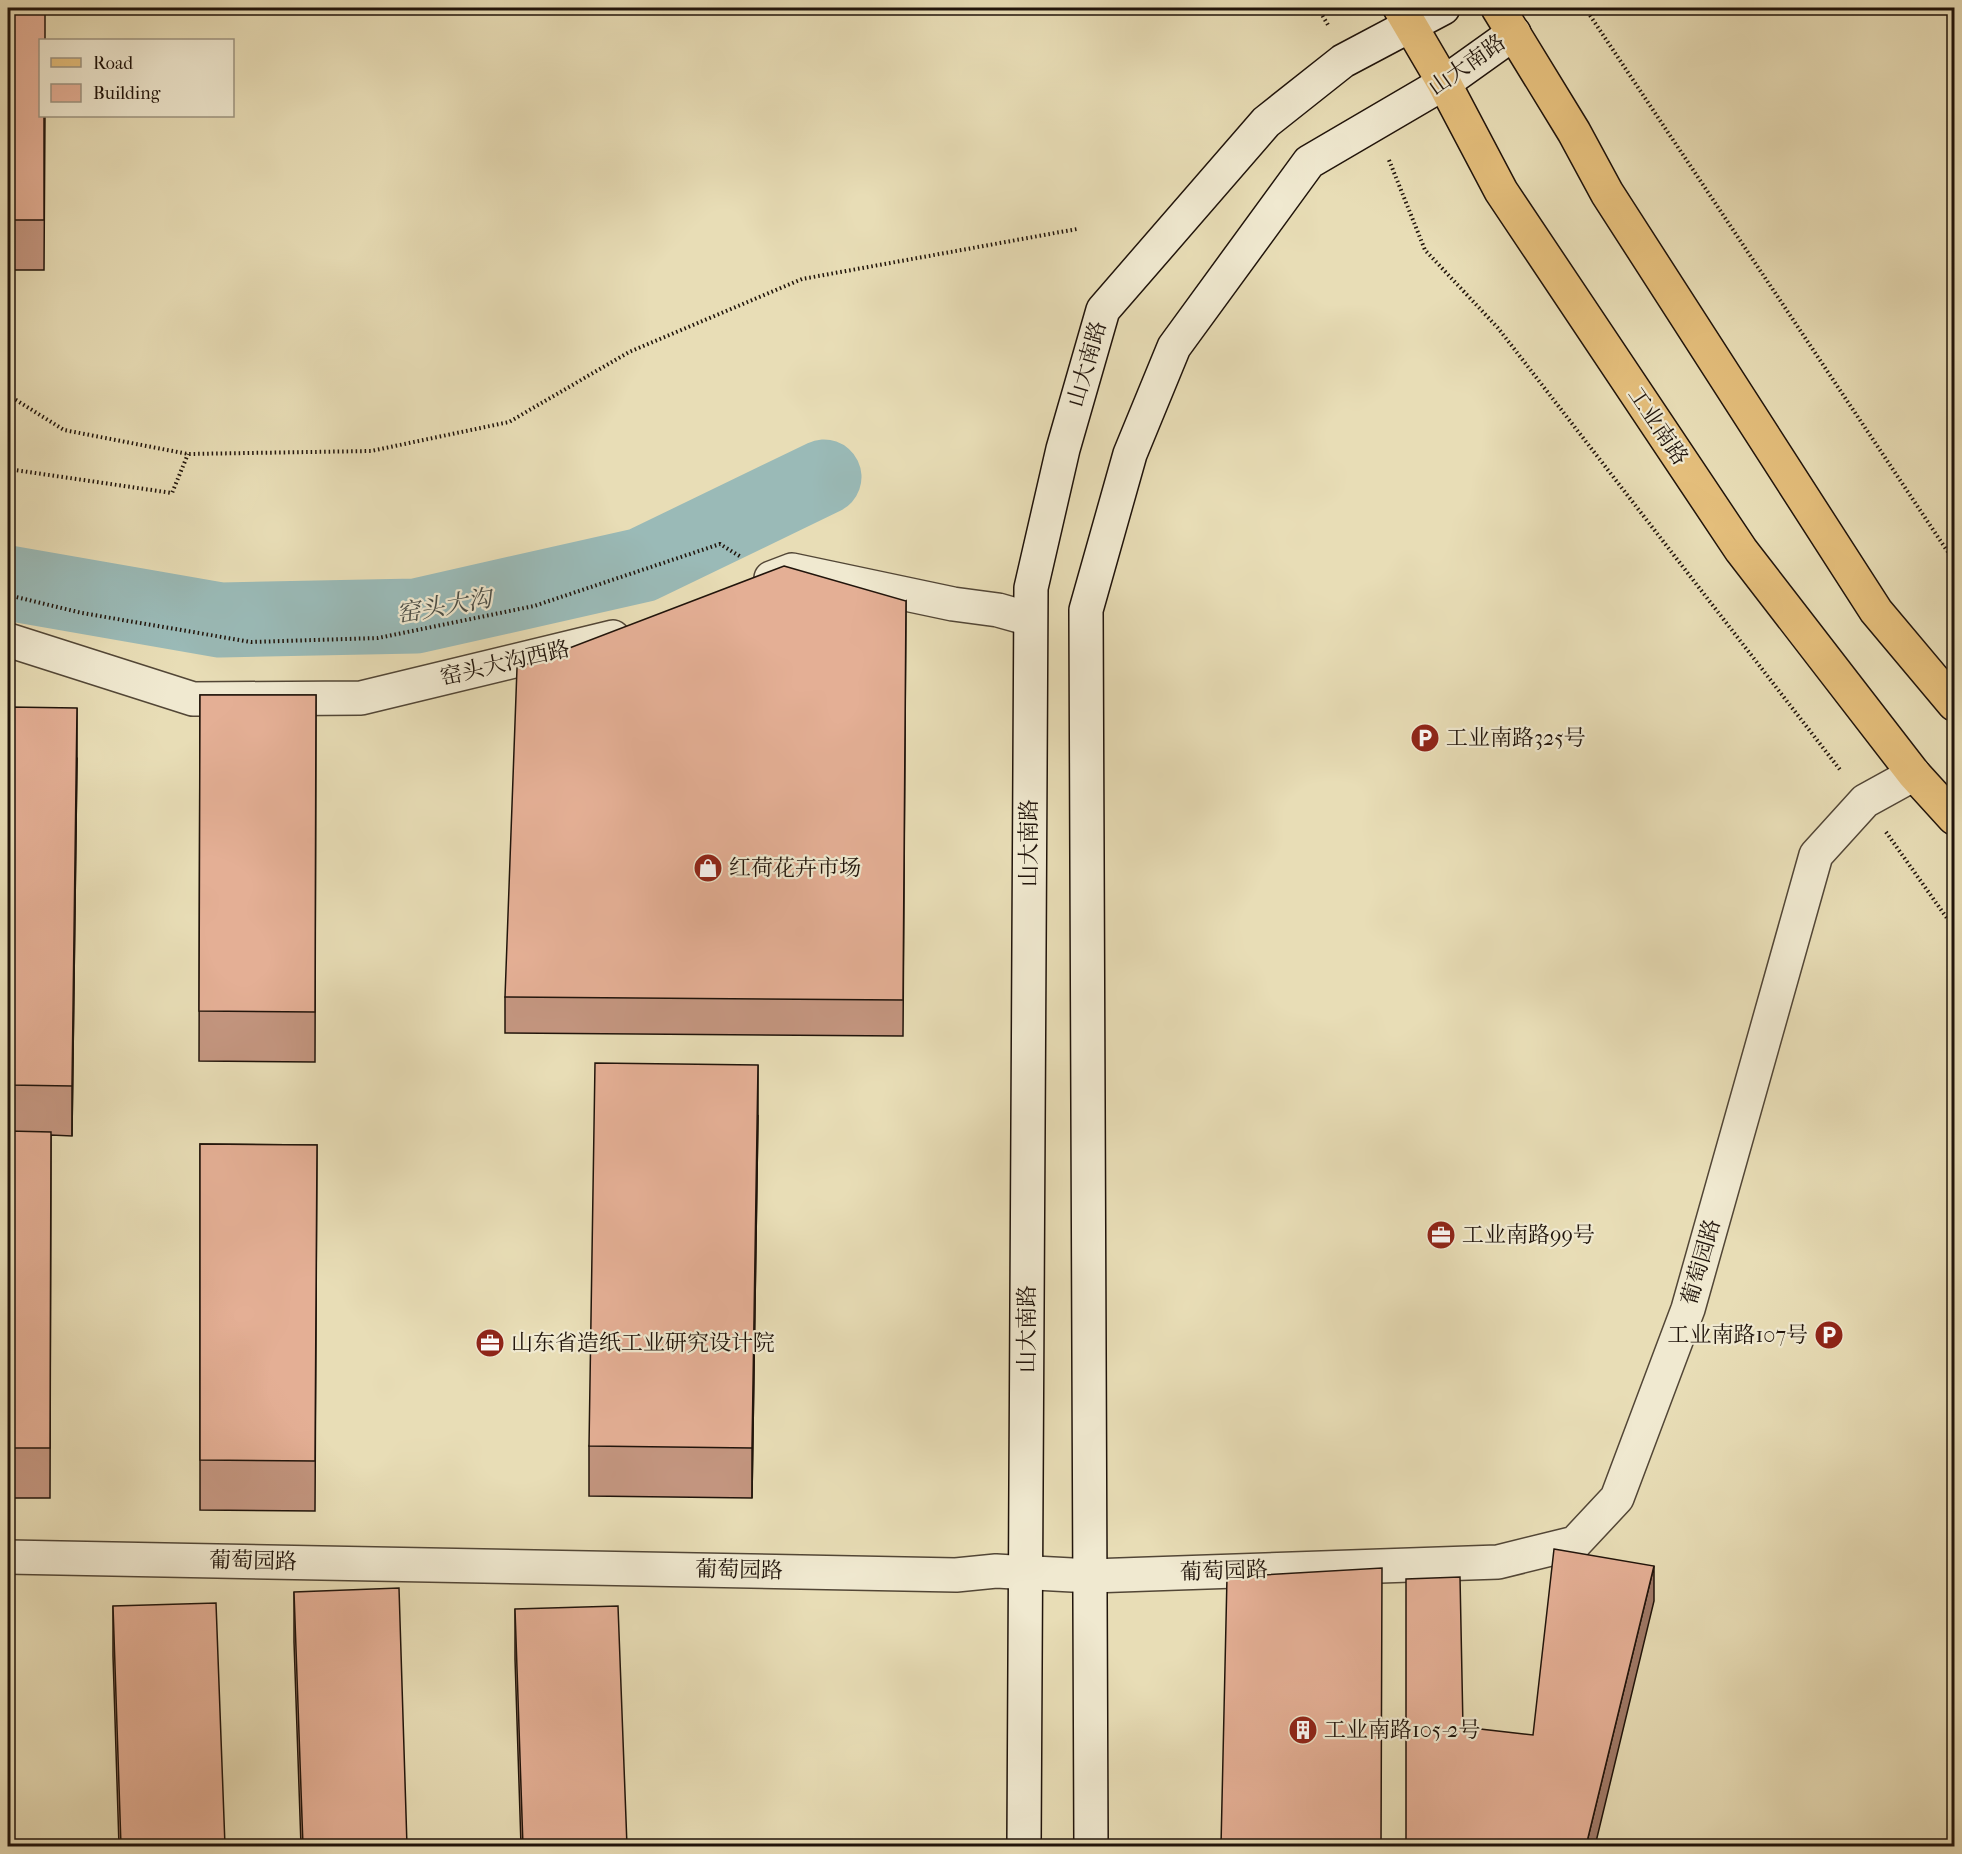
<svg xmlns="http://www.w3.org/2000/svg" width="1962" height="1854" font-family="'IM FELL French Canon','Noto Serif SC',serif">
<rect width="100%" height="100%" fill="#e8ddb6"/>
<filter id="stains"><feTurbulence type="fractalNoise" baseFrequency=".00333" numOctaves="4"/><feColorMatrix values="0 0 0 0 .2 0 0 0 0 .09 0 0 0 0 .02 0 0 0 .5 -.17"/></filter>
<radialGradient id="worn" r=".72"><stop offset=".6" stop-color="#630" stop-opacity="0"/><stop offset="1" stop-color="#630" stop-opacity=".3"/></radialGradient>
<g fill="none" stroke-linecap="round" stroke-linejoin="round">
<polyline stroke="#9abab7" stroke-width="75" points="8,583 220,620 416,616 642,565 824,477"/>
<g stroke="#524636" stroke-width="36">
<g id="minor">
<polyline points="771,578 792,570 953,604 998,610 1030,619"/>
<polyline points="8,640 193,699 361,698 613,637"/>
<polyline points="8,1557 956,1575 996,1571 1091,1576 1498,1562 1575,1543 1617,1498 1688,1309 1816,855 1865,801 1914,774"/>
</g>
</g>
<g stroke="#20140b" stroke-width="36">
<g id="secondary">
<polyline points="1024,1846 1031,588 1063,449 1103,310 1266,122 1343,61 1443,8"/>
<polyline points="1091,1846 1086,610 1130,454 1174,347 1309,162 1444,83 1514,33"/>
</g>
</g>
<g stroke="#20140b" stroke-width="36">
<g id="primary">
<polyline points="1400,8 1444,83 1501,191 1741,550 1914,774 1954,818"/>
<polyline points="1498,8 1574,132 1607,193 1876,611 1954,704"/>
</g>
</g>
<g stroke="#20140b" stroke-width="4" stroke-dasharray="1.5 3" stroke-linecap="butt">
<polyline points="1318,8 1328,25"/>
<polyline points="1585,8 1954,561"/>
<polyline points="1389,160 1425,250 1498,328 1841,771"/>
<polyline points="8,395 64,430 188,454 371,451 509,422 629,352 802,279 1077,229"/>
<polyline points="8,469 172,493 188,454"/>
<polyline points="8,595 82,613 251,642 378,638 534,606 720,544 741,557"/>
<polyline points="1886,832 1949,921 1954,927"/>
</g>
<use href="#minor" stroke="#f0e9d0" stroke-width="33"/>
<use href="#secondary" stroke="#f0e9d0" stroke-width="33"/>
<use href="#primary" stroke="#e4be7b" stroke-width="33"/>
</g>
<g fill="#c49680" stroke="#20140b" stroke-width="1.5">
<polygon points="8,8 45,116 44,270 8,270"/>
<polygon points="906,601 903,1036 505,1033 505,997"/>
<polygon points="200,695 316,695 315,1062 199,1061"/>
<polygon points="8,707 77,758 72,1136 51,1135 50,1498 8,1498"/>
<polygon points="758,1115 752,1498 589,1496 589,1446"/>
<polygon points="200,1144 317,1145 315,1511 200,1510"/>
<polygon points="294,1592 407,1846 301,1846 294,1642"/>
<polygon points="113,1606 225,1846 119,1846 113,1656"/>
<polygon points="515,1609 627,1846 521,1846 515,1659"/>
</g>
<g fill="#a07a68" stroke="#20140b" stroke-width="1.5">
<polygon points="77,708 77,758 72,1136 72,1086"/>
<polygon points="758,1065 758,1115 752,1498 752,1448"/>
<polygon points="1654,1566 1654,1601 1595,1846 1586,1846"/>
</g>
<g fill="#e4af95" stroke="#20140b" stroke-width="1.5">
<polygon points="8,8 45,8 45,40 40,40 40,116 44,116 44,220 8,220"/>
<polygon points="784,566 906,601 903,1000 505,997 517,668"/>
<polygon points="200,695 316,695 315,1012 199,1011"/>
<polygon points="8,707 77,708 72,1086 8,1085"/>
<polygon points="595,1063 758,1065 752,1448 589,1446"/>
<polygon points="8,1131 51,1132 50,1448 8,1448"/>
<polygon points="200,1144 317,1145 315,1461 200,1460"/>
<polygon points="1554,1549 1654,1566 1586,1846 1406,1846 1406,1579 1460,1577 1463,1727 1533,1735"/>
<polygon points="1382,1568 1381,1846 1221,1846 1227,1577"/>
<polygon points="399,1588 407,1846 303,1846 294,1592"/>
<polygon points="216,1603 225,1846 121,1846 113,1606"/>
<polygon points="618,1606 627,1846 523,1846 515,1609"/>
</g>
<defs>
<g id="parking-disc" transform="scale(1.5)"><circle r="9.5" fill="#8f2418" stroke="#f0e9d0"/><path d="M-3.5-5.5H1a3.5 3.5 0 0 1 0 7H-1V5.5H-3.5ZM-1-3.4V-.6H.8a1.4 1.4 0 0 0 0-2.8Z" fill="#fff"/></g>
<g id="shop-disc" transform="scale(1.5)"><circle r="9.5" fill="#8f2418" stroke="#f0e9d0"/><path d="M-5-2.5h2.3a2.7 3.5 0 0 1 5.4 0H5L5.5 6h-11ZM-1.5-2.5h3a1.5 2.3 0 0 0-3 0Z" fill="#fff"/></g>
<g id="office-disc" transform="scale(1.5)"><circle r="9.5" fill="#8f2418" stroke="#f0e9d0"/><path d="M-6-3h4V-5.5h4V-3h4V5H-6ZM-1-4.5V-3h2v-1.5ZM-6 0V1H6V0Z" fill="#fff"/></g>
<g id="building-disc" transform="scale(1.5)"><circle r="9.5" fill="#8f2418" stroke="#f0e9d0"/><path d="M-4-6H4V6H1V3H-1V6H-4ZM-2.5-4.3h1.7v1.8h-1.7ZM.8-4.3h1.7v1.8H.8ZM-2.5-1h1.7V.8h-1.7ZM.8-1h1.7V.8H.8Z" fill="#fff"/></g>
</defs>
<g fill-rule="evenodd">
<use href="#parking-disc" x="1425" y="738"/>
<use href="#shop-disc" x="708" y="868"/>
<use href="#office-disc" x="1441" y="1235"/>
<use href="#parking-disc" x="1829" y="1335"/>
<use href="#office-disc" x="490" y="1343"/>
<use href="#building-disc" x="1303" y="1730"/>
</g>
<g text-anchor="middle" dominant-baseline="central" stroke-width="4.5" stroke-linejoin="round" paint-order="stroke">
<g font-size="22" fill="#20140b" stroke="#f0e9d0">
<text transform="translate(1467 65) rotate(-35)">山大南路</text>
<text transform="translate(1087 364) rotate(-74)">山大南路</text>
<text transform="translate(1658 426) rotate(56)">工业南路</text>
<text transform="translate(505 663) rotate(-13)">窑头大沟西路</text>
<text transform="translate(1029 843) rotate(-90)">山大南路</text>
<text transform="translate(1701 1262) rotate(-74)">葡萄园路</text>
<text transform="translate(1027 1329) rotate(-90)">山大南路</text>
<text transform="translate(253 1561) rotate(1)">葡萄园路</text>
<text transform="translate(739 1570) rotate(1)">葡萄园路</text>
<text transform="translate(1224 1571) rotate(-2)">葡萄园路</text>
</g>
<g font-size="22" fill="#20140b" stroke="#f0e9d0" text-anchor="start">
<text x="1446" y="738">工业南路325号</text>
<text x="729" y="868">红荷花卉市场</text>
<text x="1462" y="1235">工业南路99号</text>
<text x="1808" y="1335" text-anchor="end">工业南路107号</text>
<text x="511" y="1343">山东省造纸工业研究设计院</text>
<text x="1324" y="1730">工业南路105-2号</text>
</g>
<g font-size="24" font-style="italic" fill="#4b4e47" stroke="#f0e9d0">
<text transform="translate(444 606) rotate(-10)">窑头大沟</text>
</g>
</g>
<rect width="1962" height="1854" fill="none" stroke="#e8ddb6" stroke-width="30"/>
<rect x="9" y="9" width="1944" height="1836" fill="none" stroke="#20140b" stroke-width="3"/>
<rect x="15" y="15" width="1932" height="1824" fill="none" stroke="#20140b" stroke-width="1.5"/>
<rect x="39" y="39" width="195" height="78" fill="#f0e9d0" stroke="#9d9481" stroke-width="1.5"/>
<rect x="51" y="58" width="30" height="9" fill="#e4be7b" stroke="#9d9481" stroke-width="1.5"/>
<text x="93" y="69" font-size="18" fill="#20140b">Road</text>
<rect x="51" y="84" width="30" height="18" fill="#e4af95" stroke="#9d9481" stroke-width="1.5"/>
<text x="93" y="99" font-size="18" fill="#20140b">Building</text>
<rect width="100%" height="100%" filter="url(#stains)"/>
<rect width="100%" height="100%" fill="url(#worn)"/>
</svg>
